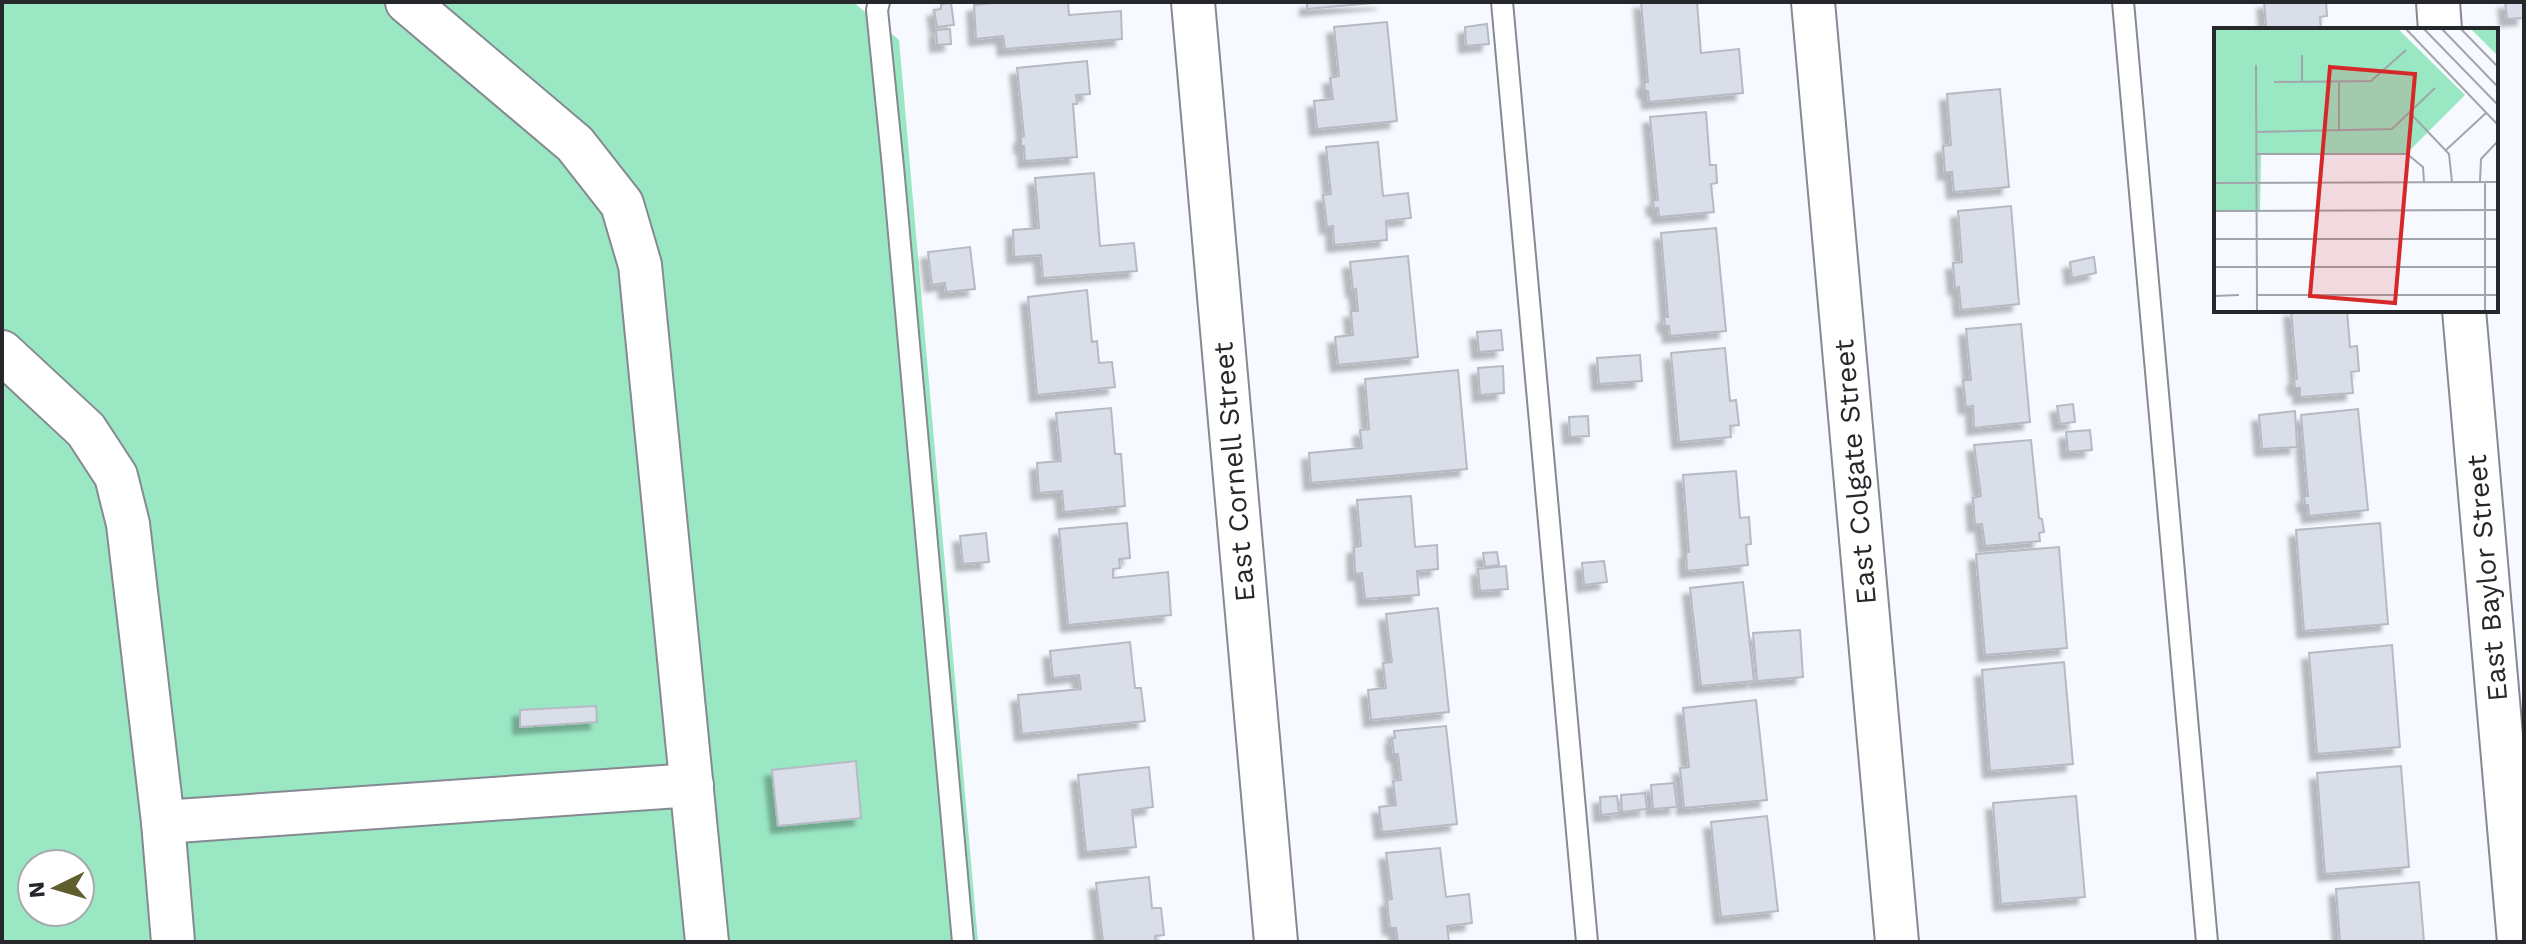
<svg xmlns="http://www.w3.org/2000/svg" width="2526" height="944" font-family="'Work Sans',sans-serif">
<defs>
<filter id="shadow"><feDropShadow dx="-7" dy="7" stdDeviation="2" flood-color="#0004"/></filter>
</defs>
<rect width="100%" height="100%" fill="#f6f9ff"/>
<path fill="#9ae7c3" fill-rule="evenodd" d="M2 2H853L899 40 978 942H2ZM32 864H80V912H32Z"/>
<g fill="#d9dee8" stroke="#b5bac3" stroke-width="2" filter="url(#shadow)">
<polygon points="1001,2 1068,2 1069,15 1121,11 1122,39 1005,49 1003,36 976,39 974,5"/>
<polygon points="1307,2 1384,2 1307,9"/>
<polygon points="1641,2 1697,2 1701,53 1739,49 1743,93 1649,102 1648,91 1645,91 1644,82 1648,82"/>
<polygon points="2264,2 2326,2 2327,16 2320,17 2321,30 2263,30 2263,26 2266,25"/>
<polygon points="2505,2 2524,2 2524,18 2507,19"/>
<polygon points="951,3 954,25 937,27 934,10 941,9 941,4"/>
<polygon points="1387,22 1397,121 1317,129 1314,101 1333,99 1330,78 1339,76 1334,27"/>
<polygon points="1487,24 1489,44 1466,46 1465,27"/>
<polygon points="950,29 951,44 937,45 936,30"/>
<polygon points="1087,61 1090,94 1076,95 1077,104 1073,104 1077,157 1025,161 1024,146 1021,146 1021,137 1024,136 1017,68"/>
<polygon points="2000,89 2009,187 1954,192 1952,172 1945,173 1943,146 1951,145 1947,94"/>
<polygon points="1706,112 1710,165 1716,165 1717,183 1711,184 1714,212 1659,217 1658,208 1654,209 1653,200 1658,200 1650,117"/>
<polygon points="1378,142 1383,196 1408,193 1411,218 1386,221 1387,240 1334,245 1333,226 1327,227 1323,195 1331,194 1326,147"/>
<polygon points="1094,173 1100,246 1134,243 1137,271 1043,278 1041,255 1014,257 1013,230 1039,228 1035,178"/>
<polygon points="2011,206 2019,304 1961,310 1959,287 1955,288 1953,263 1962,262 1958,211"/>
<polygon points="1716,228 1726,331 1670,336 1669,326 1665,326 1664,317 1668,317 1661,233"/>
<polygon points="970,247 975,289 946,292 945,283 932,285 928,252"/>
<polygon points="1408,256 1418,357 1338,365 1335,337 1353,335 1351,311 1358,311 1356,289 1353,290 1350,262"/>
<polygon points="2094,257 2096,273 2072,278 2070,262"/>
<polygon points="1087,290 1092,342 1097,341 1099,363 1112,362 1115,387 1037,395 1028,297"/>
<polygon points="2291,310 2347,310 2350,347 2357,346 2359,371 2351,372 2353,393 2300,397 2300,388 2295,388 2294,379 2297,379"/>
<polygon points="2021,324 2030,422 1974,428 1973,406 1966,407 1963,380 1971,380 1966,329"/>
<polygon points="1501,330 1503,350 1479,352 1477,332"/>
<polygon points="1725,348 1730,401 1736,400 1739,425 1730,426 1731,437 1679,442 1671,353"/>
<polygon points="1640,355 1642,381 1599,384 1597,358"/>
<polygon points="1503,366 1504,393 1480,395 1478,368"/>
<polygon points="1458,370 1467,469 1311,483 1309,453 1362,448 1360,430 1369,429 1365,379"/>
<polygon points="2073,404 2075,422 2060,424 2057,406"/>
<polygon points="1111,408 1115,454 1121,454 1125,506 1064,512 1062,491 1039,493 1037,463 1061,461 1056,413"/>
<polygon points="2358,409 2368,510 2309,516 2308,505 2305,505 2304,496 2308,496 2301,415"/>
<polygon points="2295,411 2297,447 2262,449 2259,415"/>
<polygon points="1588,416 1589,436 1570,437 1569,417"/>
<polygon points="2090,430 2092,450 2068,452 2066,432"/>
<polygon points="2031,440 2039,518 2042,519 2044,532 2039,533 2040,541 1985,546 1982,524 1975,525 1973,498 1981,496 1974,445"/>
<polygon points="1736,471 1740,518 1749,517 1751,544 1746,545 1748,565 1687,571 1686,552 1689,552 1683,475"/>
<polygon points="1411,496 1415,547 1437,545 1438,569 1417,571 1419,595 1365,599 1362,573 1355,574 1354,547 1361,546 1357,500"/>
<polygon points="1127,523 1130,558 1119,559 1120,568 1113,569 1113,578 1168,572 1171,615 1068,625 1059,529"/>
<polygon points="2380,523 2388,624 2304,631 2296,530"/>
<polygon points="986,533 989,562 963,564 960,536"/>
<polygon points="2059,547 2067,648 1985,655 1976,554"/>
<polygon points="1497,552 1499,565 1485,567 1483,553"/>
<polygon points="1604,561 1607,582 1584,585 1582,563"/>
<polygon points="1506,566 1508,589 1480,591 1478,569"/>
<polygon points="1743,582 1754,681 1701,686 1690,588"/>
<polygon points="1438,608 1449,712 1371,720 1368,690 1386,688 1383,663 1392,662 1386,614"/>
<polygon points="1800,630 1803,677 1757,681 1753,633"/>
<polygon points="1130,642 1135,688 1141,688 1145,721 1022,734 1018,695 1081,689 1079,675 1053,678 1050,651"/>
<polygon points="2392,645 2400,747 2317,754 2309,653"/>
<polygon points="2064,662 2073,764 1990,771 1982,670"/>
<polygon points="1756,700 1767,800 1684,808 1680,768 1689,767 1683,708"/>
<polygon points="596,706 597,722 520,727 520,710"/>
<polygon points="1446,726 1457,824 1382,832 1379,807 1396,805 1393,781 1401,780 1398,754 1394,754 1392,738 1395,738 1394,731"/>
<polygon points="856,761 861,818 778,826 772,770"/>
<polygon points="2401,766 2409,867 2325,874 2317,773"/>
<polygon points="1149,767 1153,807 1132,810 1136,847 1086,852 1078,775"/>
<polygon points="1674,783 1677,807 1653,809 1651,785"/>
<polygon points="1645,793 1647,809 1622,812 1621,795"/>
<polygon points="1617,796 1619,813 1601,815 1600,797"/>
<polygon points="2076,796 2085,897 2001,904 1993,803"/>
<polygon points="1767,816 1778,911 1721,917 1711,822"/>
<polygon points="1440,848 1446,897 1469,894 1472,923 1447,926 1449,942 1398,942 1396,928 1390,928 1387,900 1392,899 1386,853"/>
<polygon points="1149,877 1152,908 1161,908 1164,935 1155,936 1156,942 1103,942 1096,883"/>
<polygon points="2419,882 2424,942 2340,942 2336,889"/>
</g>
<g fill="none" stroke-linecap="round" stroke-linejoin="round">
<g stroke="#858992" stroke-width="24">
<g id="lane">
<polyline points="879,2 877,10 893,167 963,942"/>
<polyline points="1502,2 1587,942"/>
<polyline points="2123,2 2207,942"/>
</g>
</g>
<g stroke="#858992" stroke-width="46">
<g id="street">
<polyline points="407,2 575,144 622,204 640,265 707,942"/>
<polyline points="1193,2 1276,942"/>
<polyline points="1813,2 1897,942"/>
<polyline points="2438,2 2440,30"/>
<polyline points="2464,310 2519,942"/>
<polyline points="2,352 86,430 116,476 128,524 163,822 173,942"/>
<polyline points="163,822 692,785"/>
</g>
</g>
<use href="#lane" stroke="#fff" stroke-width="20"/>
<use href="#street" stroke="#fff" stroke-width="42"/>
</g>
<g text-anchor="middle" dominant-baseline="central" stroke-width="6" stroke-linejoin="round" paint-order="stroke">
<g font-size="28" fill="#25272b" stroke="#fff">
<text transform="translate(1234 472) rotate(-95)">East Cornell Street</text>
<text transform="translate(1855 472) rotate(-95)">East Colgate Street</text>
<text transform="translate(2487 578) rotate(-95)">East Baylor Street</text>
</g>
</g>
<g transform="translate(2214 28)">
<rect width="284" height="284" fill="#f6f9ff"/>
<path d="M0 1H184L251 67 191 127H47L46 184H0ZM257 1H284V28Z" fill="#9ae7c3"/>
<path fill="none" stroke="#a2a5aa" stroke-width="2" d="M192 1 284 97M210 1 284 77M228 1 284 59M247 1 284 39M88 27V54M42 37 43 283M60 54 157 53 192 22M196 85 235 126 238 154M125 103V54M42 104 178 101 221 60M232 122 272 85M43 126H193L209 139 210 154M266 154 267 131 284 113M271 154V283M0 155 284 154M0 183 284 182M0 211H284M0 239H284M43 267H284M0 268 25 267"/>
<path fill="#d62828" fill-opacity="0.15" stroke="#d62828" stroke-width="4" d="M116 39 201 46 181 275 96 268Z"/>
<rect width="284" height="284" fill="none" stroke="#25272b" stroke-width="4"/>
</g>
<rect width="2526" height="944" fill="none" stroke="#25272b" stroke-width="8"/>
<g transform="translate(56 888) rotate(265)"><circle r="38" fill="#ffffff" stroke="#a8a9aa" stroke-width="2"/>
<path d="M0-6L14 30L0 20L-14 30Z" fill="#5e5f2c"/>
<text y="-12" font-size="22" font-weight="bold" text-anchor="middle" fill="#25272b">N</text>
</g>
</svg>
